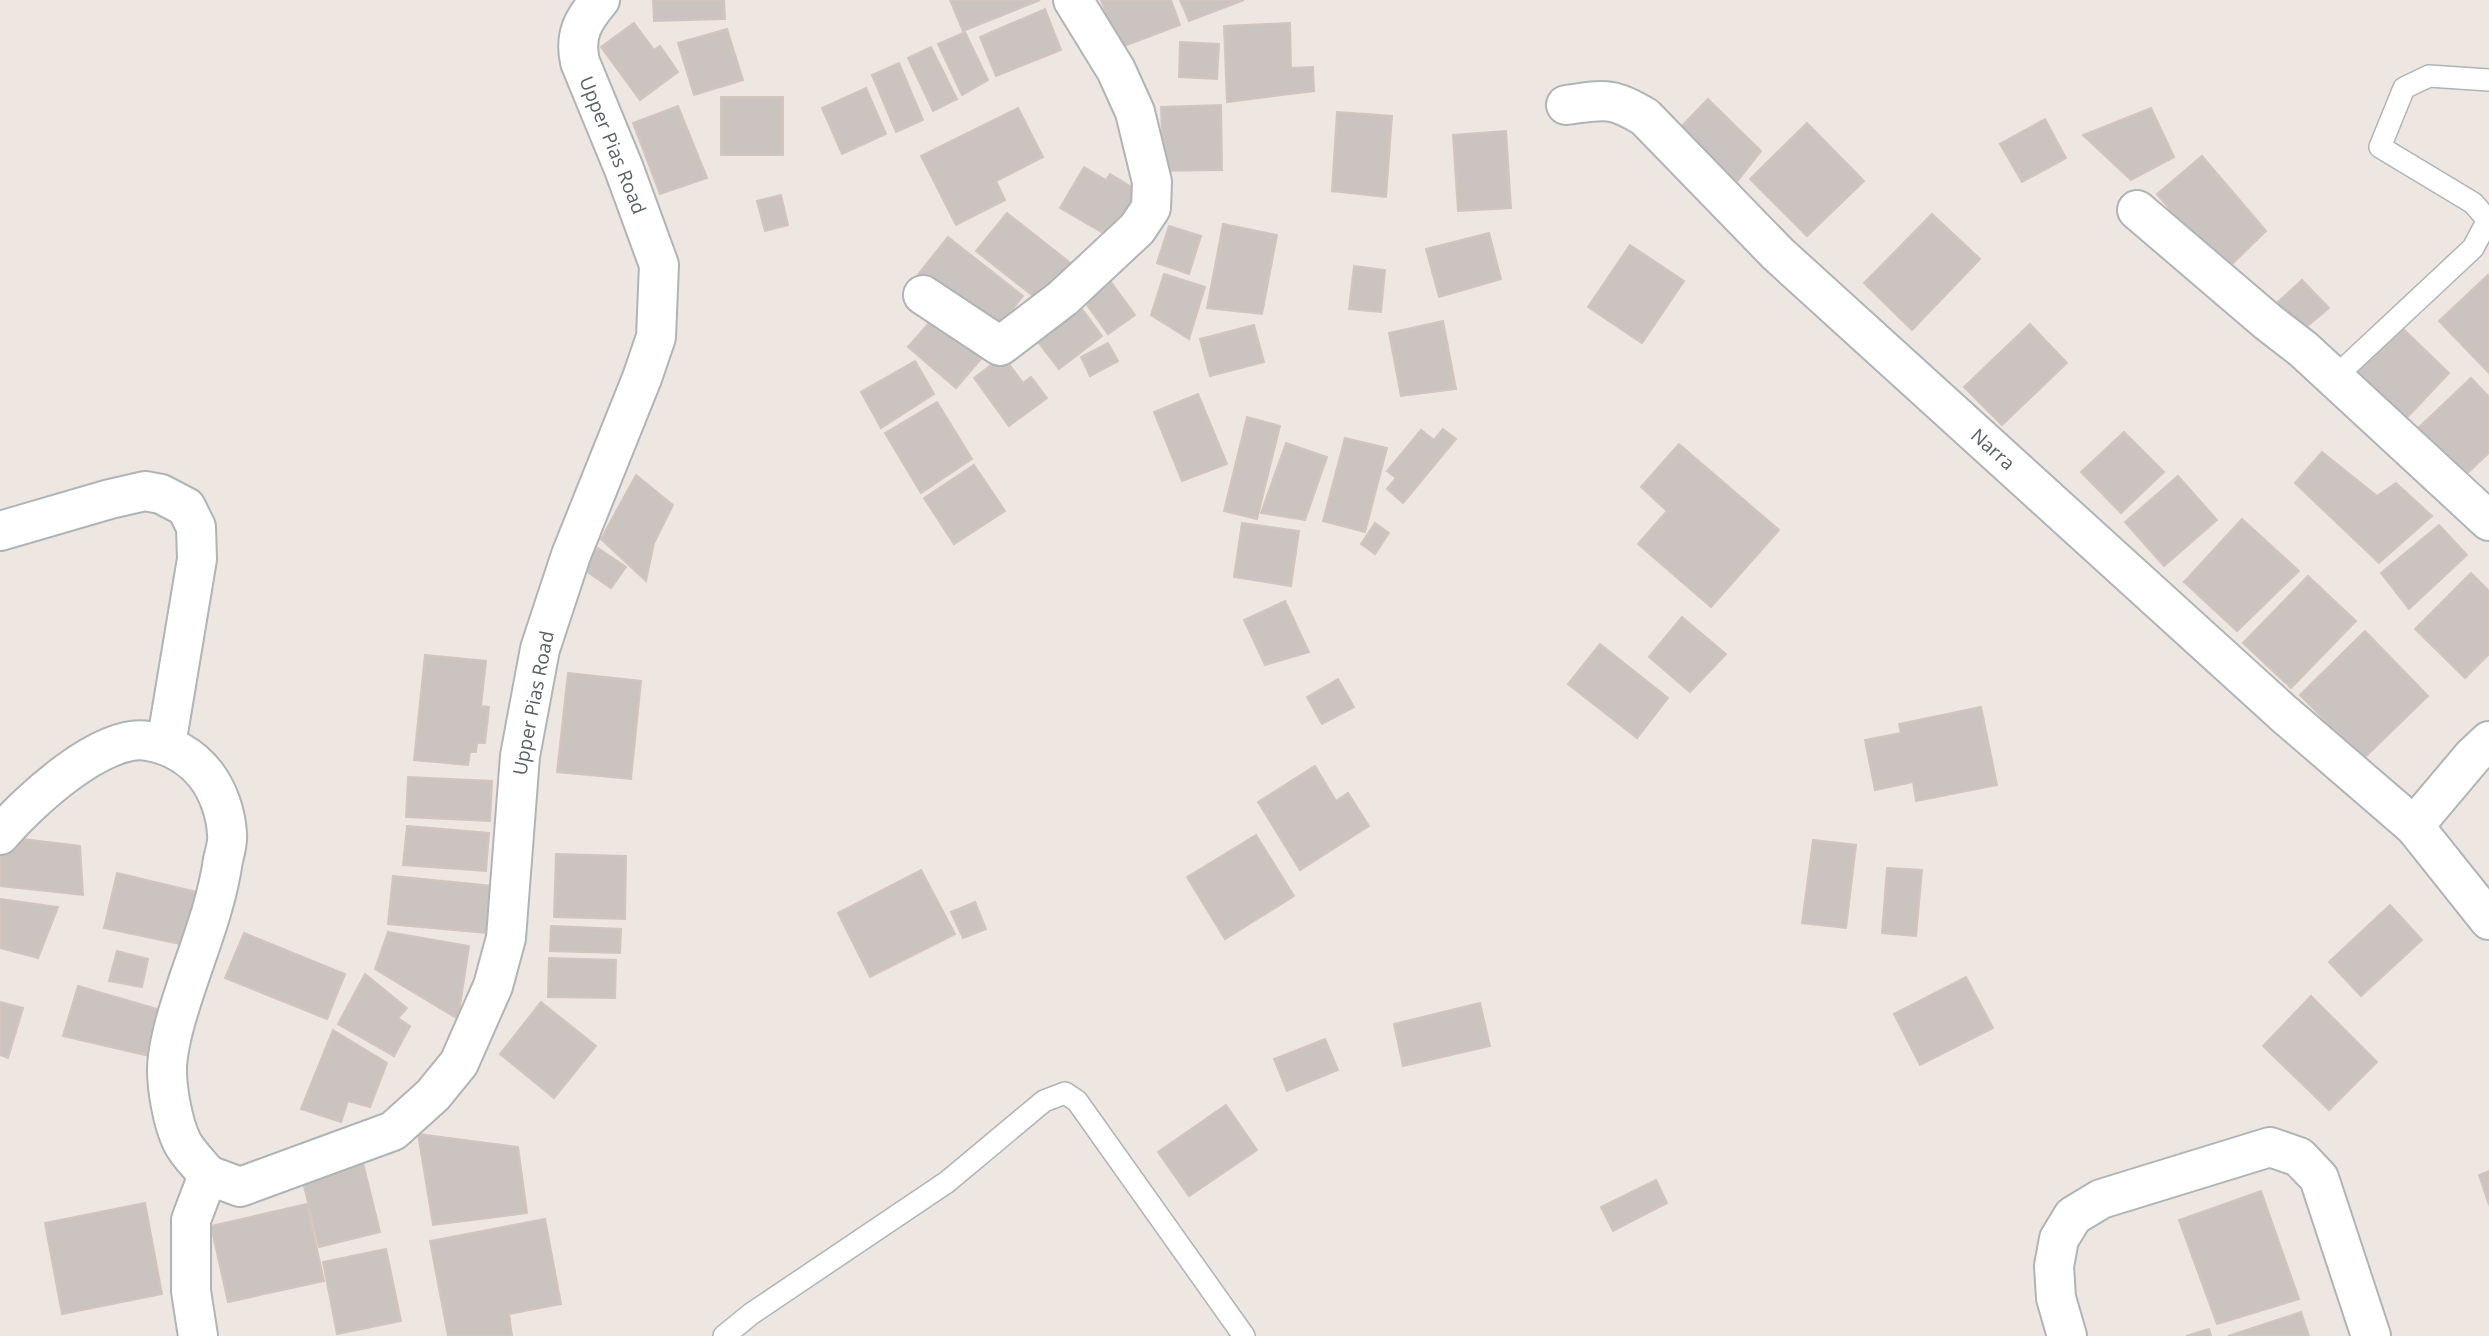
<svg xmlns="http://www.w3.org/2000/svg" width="2489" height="1336" font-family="'Open Sans',sans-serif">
<rect width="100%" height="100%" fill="#eee6e0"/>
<g fill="#cbc3bf" stroke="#d3c4be" stroke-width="2">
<polygon points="653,0 724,0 725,19 654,21"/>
<polygon points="950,0 1040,0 963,31"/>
<polygon points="1101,0 1171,0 1180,25 1119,48"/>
<polygon points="1180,0 1244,0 1189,21"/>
<polygon points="1045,9 1061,50 996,76 980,37"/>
<polygon points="634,23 654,50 660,46 678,72 640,100 601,47"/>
<polygon points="1290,23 1291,68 1313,67 1314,91 1227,102 1224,26"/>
<polygon points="727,29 743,80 694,95 678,43"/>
<polygon points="965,32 988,80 962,95 938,44"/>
<polygon points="1180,42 1219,44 1217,79 1179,77"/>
<polygon points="931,47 957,99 933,111 908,58"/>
<polygon points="899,63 923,120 896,132 872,75"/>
<polygon points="866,88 886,134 842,154 822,108"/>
<rect x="721" y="97" width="62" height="58"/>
<polygon points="1708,99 1761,151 1732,188 1675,133"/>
<polygon points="1221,105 1222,170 1151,171 1151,135 1162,135 1161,107"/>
<polygon points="678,106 707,178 660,194 633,123"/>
<polygon points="1018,108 1043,157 996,181 1005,200 956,225 921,156"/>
<polygon points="2151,108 2174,157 2131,180 2083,135"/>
<polygon points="1337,112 1392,116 1386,197 1332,191"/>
<polygon points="2045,119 2066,158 2022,182 2000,144"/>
<polygon points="1807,123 1864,181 1807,236 1750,179"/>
<polygon points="1506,131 1511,208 1458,211 1453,135"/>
<polygon points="2202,156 2266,231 2224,272 2157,194"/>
<polygon points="1084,167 1106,180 1110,174 1142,193 1115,240 1060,208"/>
<polygon points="781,195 788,225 765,231 757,201"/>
<polygon points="1007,213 1078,269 1047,307 976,251"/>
<polygon points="1932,214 1980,259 1912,330 1864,283"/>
<polygon points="1223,224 1277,235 1262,314 1207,308"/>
<polygon points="1169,226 1201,236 1189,274 1157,263"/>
<polygon points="1489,233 1501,279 1439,297 1426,249"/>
<polygon points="948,237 1023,296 991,336 916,277"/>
<polygon points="1630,245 1684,281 1642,343 1588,307"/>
<polygon points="1354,266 1385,270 1381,312 1349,309"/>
<polygon points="1164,274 1205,287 1189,339 1151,315"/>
<polygon points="2488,275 2489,277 2489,373 2439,321"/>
<polygon points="2302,280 2329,308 2298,334 2269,310"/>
<polygon points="1111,282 1135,315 1108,334 1085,302"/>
<polygon points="1079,305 1102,336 1059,369 1035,338"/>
<polygon points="938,313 986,353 956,388 908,347"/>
<polygon points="1443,321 1456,389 1401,396 1389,333"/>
<polygon points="2397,323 2449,373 2399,426 2347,375"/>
<polygon points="2030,324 2067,363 2002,425 1964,387"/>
<polygon points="1254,325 1264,362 1210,376 1200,339"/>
<polygon points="1108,343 1118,361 1090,376 1081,357"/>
<polygon points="1003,356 1023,383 1031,377 1047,398 1009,426 974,378"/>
<polygon points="915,361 934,394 881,428 861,392"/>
<polygon points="2471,378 2489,397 2489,453 2462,478 2416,430"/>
<polygon points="1198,394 1227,464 1182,481 1154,412"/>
<polygon points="937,402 972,459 921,493 885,433"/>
<polygon points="1247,417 1280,426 1257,519 1224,511"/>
<polygon points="1443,429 1456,439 1403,503 1387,489 1396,478 1387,471 1421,430 1434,440"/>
<polygon points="2124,432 2164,472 2121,513 2081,472"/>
<polygon points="1345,438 1387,448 1365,532 1323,521"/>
<polygon points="1286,443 1327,457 1305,520 1261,513"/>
<polygon points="1679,444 1779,530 1711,607 1638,544 1667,511 1641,487"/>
<polygon points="2322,452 2377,496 2396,483 2432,516 2379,563 2295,483"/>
<polygon points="974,465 1005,511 954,544 924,498"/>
<polygon points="636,475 673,505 654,543 646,581 601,539"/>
<polygon points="2178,476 2217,520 2164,566 2125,522"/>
<polygon points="2242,519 2299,571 2237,631 2184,582"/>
<polygon points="1242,523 1299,531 1291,586 1234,577"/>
<polygon points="1375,523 1389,533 1375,554 1361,544"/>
<polygon points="2439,525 2467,555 2409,609 2381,573"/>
<polygon points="598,548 626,567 611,588 583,569"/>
<polygon points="2471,573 2489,591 2489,654 2465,678 2415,629"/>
<polygon points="2308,576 2356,621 2291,688 2243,643"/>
<polygon points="1285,601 1309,652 1265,665 1244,620"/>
<polygon points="1682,617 1726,654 1690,692 1649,657"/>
<polygon points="2365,631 2428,696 2363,759 2300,695"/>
<polygon points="1600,644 1668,698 1637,738 1568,684"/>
<polygon points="425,655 486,661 481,706 489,707 485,743 477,743 476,752 470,752 468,765 414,760"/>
<polygon points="568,673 641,681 631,779 557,772"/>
<polygon points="1338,679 1354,707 1322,724 1307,697"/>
<polygon points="1981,707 1997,785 1916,801 1913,782 1875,790 1865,740 1901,733 1899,724"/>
<polygon points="1315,766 1336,801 1348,793 1369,826 1300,870 1258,802"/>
<polygon points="408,777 492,781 490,821 406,817"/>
<polygon points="407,826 489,833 486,871 403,865"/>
<polygon points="1256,835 1294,896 1225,939 1187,877"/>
<polygon points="5,837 80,846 83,895 0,886 0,859"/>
<polygon points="1813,840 1856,845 1846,928 1802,923"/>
<polygon points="556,854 626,856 625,919 554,917"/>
<polygon points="1887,868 1922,870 1916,936 1882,933"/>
<polygon points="921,870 955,934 870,977 838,913"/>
<polygon points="117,873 201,893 190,946 104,928"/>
<polygon points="393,876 492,886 487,933 388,924"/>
<polygon points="0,899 58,907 38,958 0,948"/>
<polygon points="975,902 986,929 963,938 951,912"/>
<polygon points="2390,905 2422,940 2361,996 2329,962"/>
<polygon points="551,926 621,929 620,953 550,951"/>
<polygon points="388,932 469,946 458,1019 375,969"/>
<polygon points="244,933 345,974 327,1019 225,978"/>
<polygon points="117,951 148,959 142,987 109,981"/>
<polygon points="549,958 616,960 615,998 548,997"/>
<polygon points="365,974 407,1008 398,1018 410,1026 394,1056 338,1024"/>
<polygon points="1966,977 1993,1028 1920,1065 1894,1014"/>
<polygon points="78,986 167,1012 154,1057 63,1036"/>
<polygon points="2311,996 2377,1062 2329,1110 2263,1046"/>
<polygon points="0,1002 23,1008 8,1058 0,1055"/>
<polygon points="541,1002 596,1046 554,1098 500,1054"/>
<polygon points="1480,1003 1490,1046 1403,1066 1394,1024"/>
<polygon points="333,1030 387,1063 370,1107 348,1101 341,1122 301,1109"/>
<polygon points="1325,1039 1338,1070 1287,1091 1274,1059"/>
<polygon points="1226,1105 1257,1150 1189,1196 1158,1152"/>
<polygon points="418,1134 518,1147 527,1213 433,1225"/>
<polygon points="363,1163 380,1232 319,1247 302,1178"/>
<polygon points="2489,1171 2489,1205 2479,1175"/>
<polygon points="1656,1180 1667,1203 1613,1231 1601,1207"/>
<polygon points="2261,1191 2299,1299 2217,1324 2179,1220"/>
<polygon points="145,1203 162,1294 62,1314 45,1223"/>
<polygon points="307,1204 324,1281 228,1302 211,1226"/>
<polygon points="545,1219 561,1304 509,1314 512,1336 448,1336 430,1241"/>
<polygon points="386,1249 401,1321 337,1334 323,1262"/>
<polygon points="2301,1312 2309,1336 2228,1336"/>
<polygon points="2209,1329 2211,1336 2186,1336"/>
</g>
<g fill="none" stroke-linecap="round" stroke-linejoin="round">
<g stroke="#aeb5b7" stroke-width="24">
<g id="service">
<polyline points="2334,378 2473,248 2488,220 2473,203 2380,147 2404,88 2429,76 2489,80"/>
<polyline points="724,1336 751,1314 947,1182 1044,1101 1065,1093 1077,1101 1244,1336"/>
</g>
</g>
<g stroke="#aeb5b7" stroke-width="42">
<g id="minor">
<path d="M1566 105C1604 100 1611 96 1645 117L1778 254 2283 713 2414 826 2489 920"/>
<polyline points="2137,210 2268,322 2303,349 2489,521"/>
<polyline points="923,295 1000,346 1063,298 1137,229 1151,208 1152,182 1135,112 1116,70 1073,0"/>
<polyline points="0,531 110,499 145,491 161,494 186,507 196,527 197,559 166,745"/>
<polyline points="2414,826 2473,756 2489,741"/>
<path d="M0 835C28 802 102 733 148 741 171 745 191 756 206 775 218 791 226 813 227 834 228 842 225 852 223 860 215 916 190 968 175 1023 171 1038 167 1054 167 1070 167 1090 173 1124 182 1142 188 1154 200 1165 208 1175"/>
<path d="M208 1175 240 1187 393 1131 433 1095 459 1063 493 986 506 938 520 756 540 649 571 555 642 378 656 337 659 265 624 169 580 62C574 35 583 20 600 0"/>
<polyline points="198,1336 191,1291 191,1220 208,1175"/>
<polyline points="2067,1336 2056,1298 2054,1266 2059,1239 2073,1216 2101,1199 2270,1147 2299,1157 2319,1178 2371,1336"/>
</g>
</g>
<use href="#service" stroke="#fff" stroke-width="21"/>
<use href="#minor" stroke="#fff" stroke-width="38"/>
</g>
<g text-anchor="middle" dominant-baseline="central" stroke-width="7" stroke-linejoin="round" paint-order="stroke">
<g font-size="19" fill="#596163" stroke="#fff">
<text transform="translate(613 145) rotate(68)">Upper Pias Road</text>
<text transform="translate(1993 449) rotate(42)">Narra</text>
<text transform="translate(533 703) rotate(-79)">Upper Pias Road</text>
</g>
</g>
</svg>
